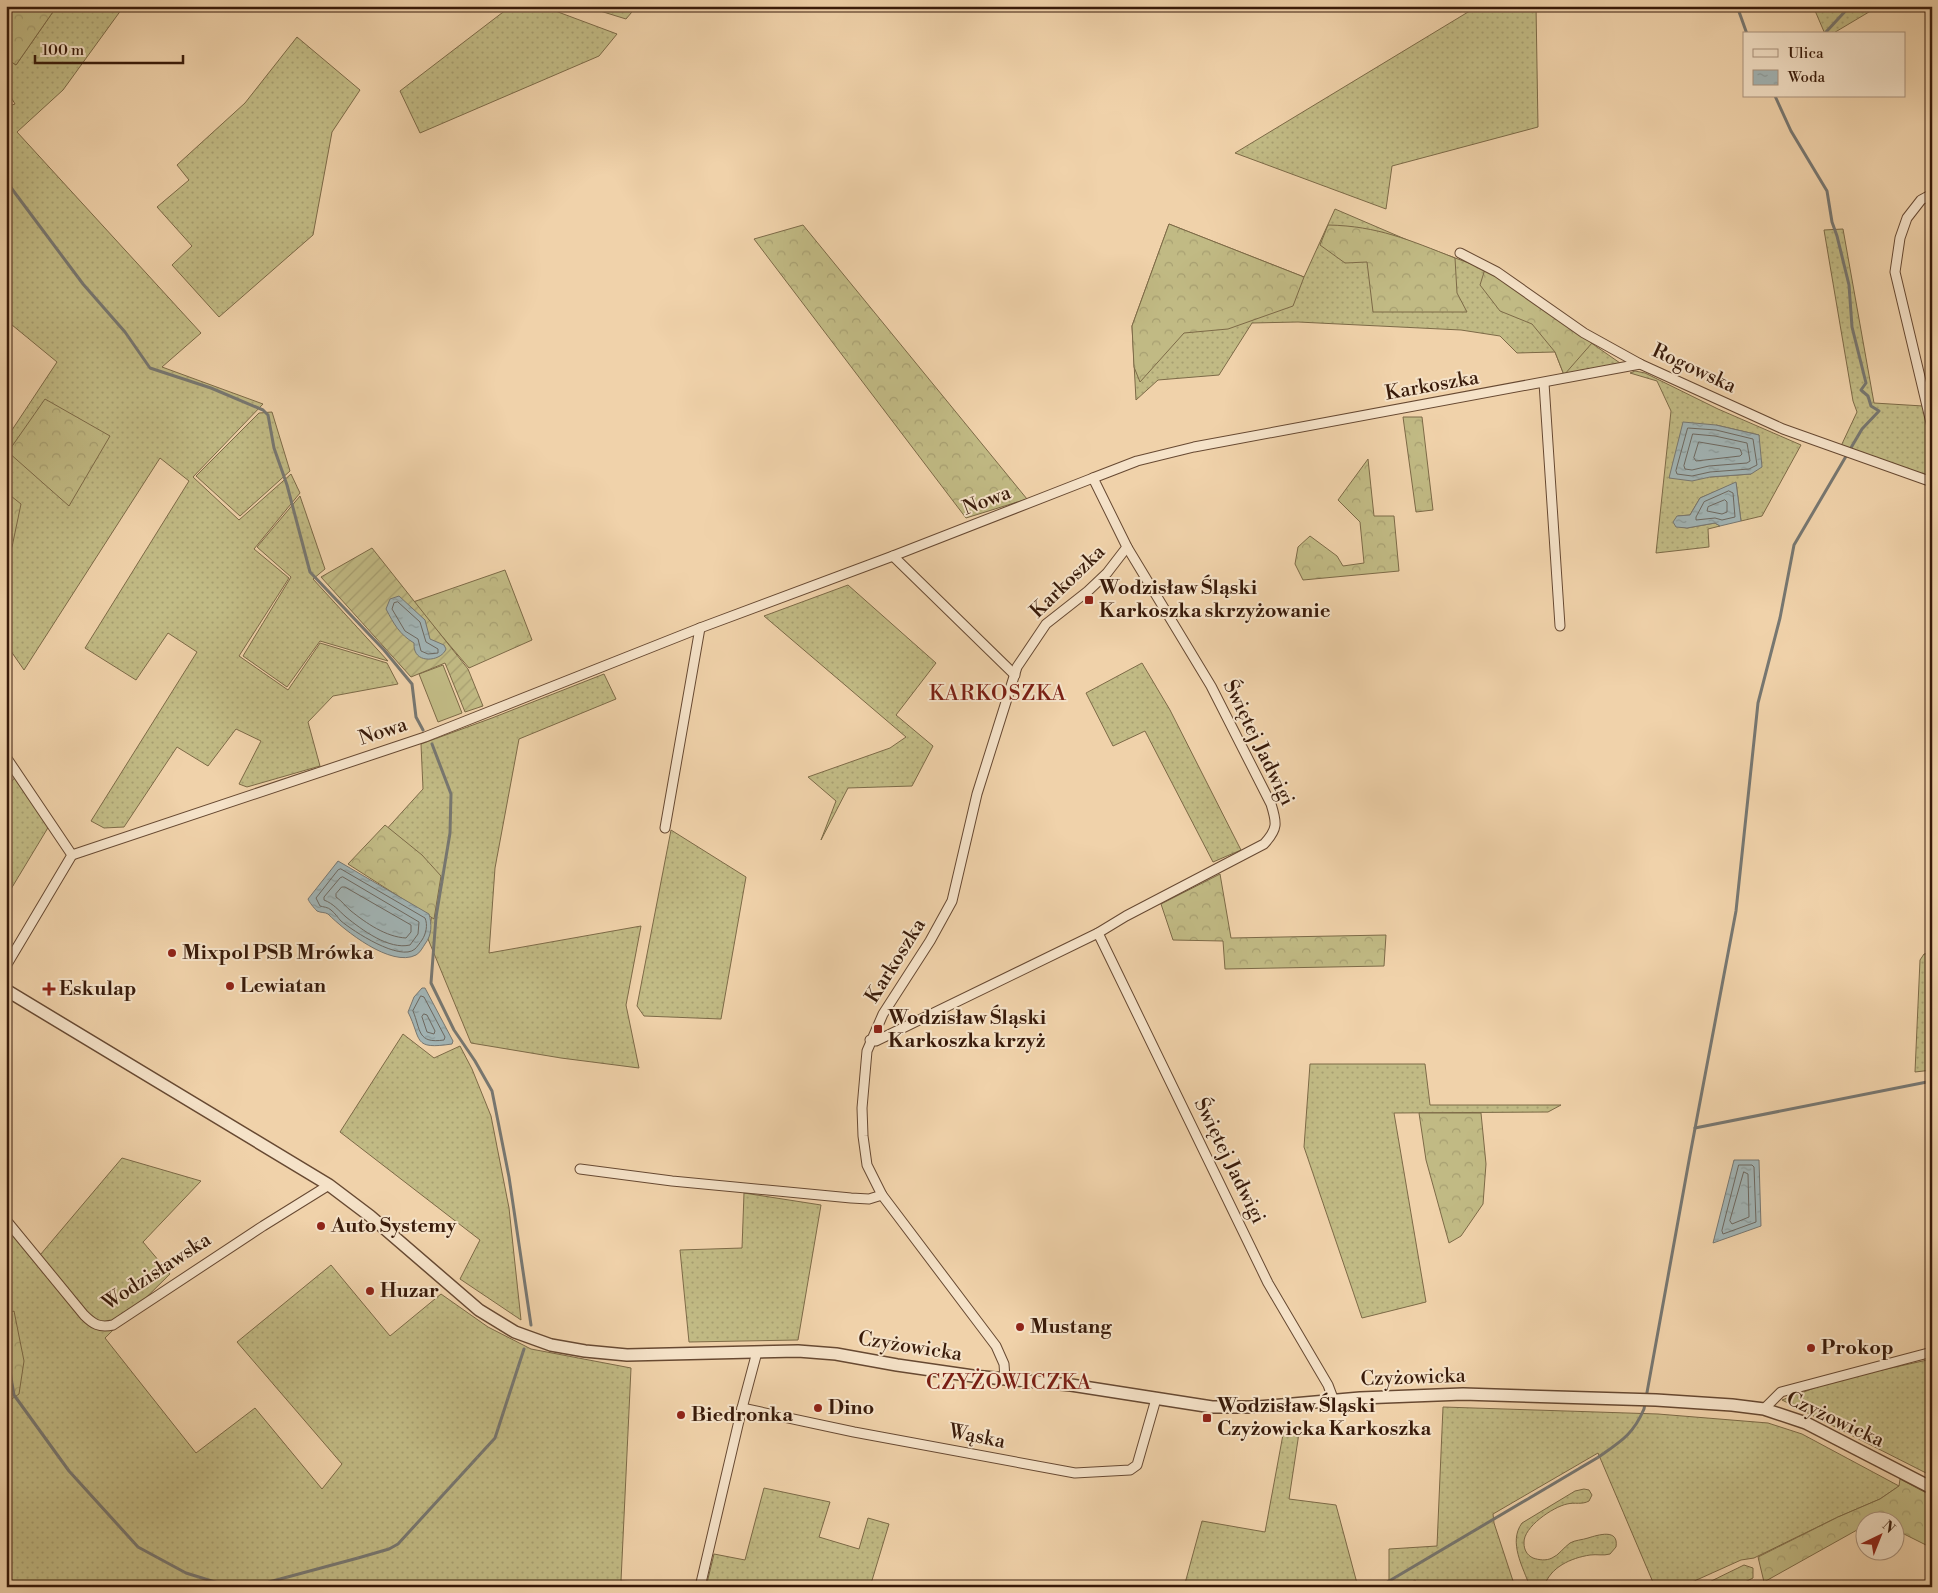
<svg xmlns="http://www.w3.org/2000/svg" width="1938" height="1593" font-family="'Libre Bodoni',serif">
<defs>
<pattern id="grass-dots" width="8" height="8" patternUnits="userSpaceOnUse" patternTransform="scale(1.25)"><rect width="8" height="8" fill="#c1ba84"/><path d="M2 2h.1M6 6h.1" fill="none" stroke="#a79f71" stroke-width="1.8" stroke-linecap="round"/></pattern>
<pattern id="forest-crowns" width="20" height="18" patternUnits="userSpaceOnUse" patternTransform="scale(1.25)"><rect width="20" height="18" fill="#c1ba84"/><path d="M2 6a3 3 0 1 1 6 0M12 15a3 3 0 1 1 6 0" fill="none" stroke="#a79f71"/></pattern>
<pattern id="garden-furrows" width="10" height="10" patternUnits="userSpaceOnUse" patternTransform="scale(1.25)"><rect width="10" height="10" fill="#c1ba84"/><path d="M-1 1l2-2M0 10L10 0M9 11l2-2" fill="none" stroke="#a79f71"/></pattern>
<pattern id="water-ripples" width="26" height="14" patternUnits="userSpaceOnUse" patternTransform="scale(1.25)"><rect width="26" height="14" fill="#a1b4b5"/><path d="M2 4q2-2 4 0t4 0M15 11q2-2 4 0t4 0" fill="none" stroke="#8b9a9a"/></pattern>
</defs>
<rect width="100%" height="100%" fill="#f0d2aa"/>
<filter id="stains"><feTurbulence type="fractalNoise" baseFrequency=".004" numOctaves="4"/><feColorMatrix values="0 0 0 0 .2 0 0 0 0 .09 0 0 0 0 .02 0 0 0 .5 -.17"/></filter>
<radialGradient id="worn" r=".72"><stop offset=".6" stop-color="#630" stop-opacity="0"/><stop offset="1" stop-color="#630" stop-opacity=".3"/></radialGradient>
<g fill="url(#grass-dots)" stroke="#7d6a47" fill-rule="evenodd">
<polygon points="57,6 124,6 63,90 17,132 201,333 162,367 263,404 193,477 239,520 291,474 300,493 254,549 289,578 239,656 288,690 320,643 387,663 398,684 333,696 308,722 320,766 247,787 239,784 261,741 236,729 208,766 177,747 124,827 104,828 91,821 197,652 168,633 136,680 85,648 189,481 160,458 24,670 6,644 6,439 57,362 6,320 6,107 15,104 6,89 6,58 16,65"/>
<polygon points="511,6 542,6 617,34 599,56 420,133 400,91"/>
<polygon points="584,6 637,6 626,19"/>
<polygon points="1478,6 1536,6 1538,127 1392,166 1386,209 1235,153"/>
<polygon points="1813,6 1879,6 1832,34 1825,34"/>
<polygon points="297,37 360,90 332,132 313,235 219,317 172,265 192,246 157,207 189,180 177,165 245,103"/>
<polygon points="1335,209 1412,242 1485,269 1620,363 1564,375 1555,352 1517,353 1500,336 1461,330 1298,322 1252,323 1219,375 1158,380 1136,400 1132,326 1169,224 1304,277"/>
<polygon points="1843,229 1874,403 1923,406 1932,446 1932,477 1841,446 1857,412 1853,401 1824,230"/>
<path d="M1635 371 1645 373 1718 409 1801 445 1762 516 1741 521 1736 483 1700 498 1690 515 1678 516 1676 526 1687 528 1715 523 1720 526 1708 529 1709 547 1656 553 1671 411 1657 381 1630 373ZM1716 425 1759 435 1751 474 1710 477Z"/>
<polygon points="272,412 290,471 240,516 196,476 259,413"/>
<polygon points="300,496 325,569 313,579 388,661 320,641 287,687 243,656 291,577 257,547"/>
<polygon points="848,585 936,663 896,715 933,746 912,786 848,788 821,840 836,801 808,777 890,748 906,737 764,616"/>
<polygon points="1142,663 1170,710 1241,850 1213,862 1145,731 1113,746 1086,693"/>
<polygon points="604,674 616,699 519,739 495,868 489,953 641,926 626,1005 639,1068 561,1058 471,1043 428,939 438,876 384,832 423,789 421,744 492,718"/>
<polygon points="15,777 49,826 8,894 6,893 6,790"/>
<polygon points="671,830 746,877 721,1019 644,1016 637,1006"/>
<polygon points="1932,953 1932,1070 1915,1072 1920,960 1924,954"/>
<polygon points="403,1034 434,1058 460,1046 472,1069 491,1116 509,1208 521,1320 460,1279 480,1240 340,1132"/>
<polygon points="1310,1064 1425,1064 1430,1105 1561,1105 1548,1112 1394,1113 1426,1302 1362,1318 1304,1147"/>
<polygon points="122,1158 201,1181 143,1242 170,1274 105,1338 196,1453 255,1408 322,1489 342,1464 237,1342 331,1265 390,1336 441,1294 488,1327 531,1349 631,1368 621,1581 694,1585 694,1587 6,1587 6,1237 11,1233 35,1261"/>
<polygon points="744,1193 821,1205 798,1340 689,1342 680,1250 742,1248"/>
<polygon points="1932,1359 1932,1476 1782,1400 1836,1380"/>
<polygon points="1443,1407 1658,1414 1768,1423 1802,1434 1899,1486 1880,1499 1838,1517 1754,1558 1741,1560 1681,1587 1655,1587 1598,1453 1493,1514 1494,1523 1515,1587 1419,1587 1415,1580 1404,1587 1389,1587 1389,1549 1437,1546"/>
<polygon points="1284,1429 1299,1433 1289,1499 1336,1505 1358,1587 1184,1587 1202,1521 1265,1532"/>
<polygon points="764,1488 830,1502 819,1537 859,1549 868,1518 889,1524 870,1587 844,1587 837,1585 836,1587 706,1587 714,1554 745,1560"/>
<path d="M1584 1489 1589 1490 1592 1495 1589 1501C1582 1505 1575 1502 1567 1504 1553 1507 1523 1527 1524 1543 1524 1550 1527 1555 1533 1558 1539 1560 1546 1561 1552 1558 1559 1555 1563 1548 1570 1543 1575 1540 1582 1540 1588 1538 1598 1535 1619 1528 1616 1547L1610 1554C1603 1556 1597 1554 1590 1555 1571 1558 1550 1567 1544 1587H1530C1523 1567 1508 1542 1522 1523L1575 1491Z"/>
<polygon points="1744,1565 1753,1568 1753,1578 1735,1587 1699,1587"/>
</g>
<g fill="url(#forest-crowns)" stroke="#7d6a47">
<polygon points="6,6 57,6 16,65 6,58"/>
<polygon points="1169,224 1304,277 1293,306 1228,329 1184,333 1140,382 1134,367 1132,326"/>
<polygon points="803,225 1027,499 966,518 754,239"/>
<path d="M1328 225C1378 226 1409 240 1455 258L1457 293 1467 312H1373L1367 262 1345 263 1320 245Z"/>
<polygon points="1485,269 1592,343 1564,375 1555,352 1532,324 1500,311 1480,285"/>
<polygon points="45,399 110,436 69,506 8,452"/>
<polygon points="1403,417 1422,417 1433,510 1416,512"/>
<polygon points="1368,459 1374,516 1394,516 1399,571 1303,580 1295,564 1298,547 1310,536 1337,556 1343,566 1364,563 1360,522 1338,500"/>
<polygon points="6,492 21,504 12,547 6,555"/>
<polygon points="505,570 532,640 469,668 413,602"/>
<polygon points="385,825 422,855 441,876 434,919 348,864"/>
<polygon points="1220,874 1231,938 1386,935 1384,966 1225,969 1223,941 1173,940 1161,904"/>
<polygon points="1419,1113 1481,1113 1486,1164 1483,1204 1461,1236 1449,1243 1426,1160"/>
<polygon points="14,1311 24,1361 19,1394 6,1403 6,1315"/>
<polygon points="1900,1479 1932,1496 1932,1548 1896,1530 1896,1520 1866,1520 1865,1529 1857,1530 1764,1582 1758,1557 1838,1517 1880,1499 1899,1486"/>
</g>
<polygon fill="#c1ba84" stroke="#7d6a47" points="443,665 462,713 438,722 419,674"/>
<polygon fill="url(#garden-furrows)" stroke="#7d6a47" points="372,548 468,669 483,706 465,712 445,663 411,677 321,577"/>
<g fill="url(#water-ripples)" stroke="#777771">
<polygon points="1683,422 1716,425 1759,435 1762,467 1751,474 1710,477 1692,481 1669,478"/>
<polygon points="1736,482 1741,521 1720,526 1715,523 1687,528 1676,527 1673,522 1677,516 1690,515 1700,498"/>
<path d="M399 596 425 620 430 639 444 645 446 649C442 660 420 664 415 651 414 648 414 645 414 643 399 634 394 624 386 609L390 599Z"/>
<path d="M338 861 429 914C432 924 432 935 425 944 423 947 420 953 416 955 391 968 344 930 328 914 325 912 321 913 317 911 314 908 309 902 308 899Z"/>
<path d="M422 988H425L453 1041 452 1044C412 1050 422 1040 408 1012L414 997Z"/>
<polygon points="1734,1160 1759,1160 1761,1226 1713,1243"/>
</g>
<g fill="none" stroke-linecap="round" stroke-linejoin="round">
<g stroke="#6d6860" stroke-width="1">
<polygon points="1688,428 1716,430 1753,439 1757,465 1749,469 1710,472 1692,476 1677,474 1676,471"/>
<polygon points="1693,434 1715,436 1747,443 1750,461 1747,463 1709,466 1692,470 1685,469 1684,466"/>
<polygon points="1699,442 1740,449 1742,454 1740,456 1696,461 1694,458"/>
<polygon points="1729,491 1733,493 1735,517 1722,520 1715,518 1696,520 1696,517 1704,502"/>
<polygon points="1725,500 1727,502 1727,512 1722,514 1707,511 1708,507"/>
<polygon points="398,602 420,622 426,642 438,649 438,653 428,654 421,651 418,639 405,631 392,609 394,603"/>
<path d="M341 869 425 918C428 925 426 934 422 940 420 943 417 947 415 949 400 962 353 931 341 921 338 918 335 913 331 910 328 907 323 907 320 906L316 898 338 870Z"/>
<path d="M343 877 419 922 418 934 410 945C389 950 362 930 346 917 338 910 334 904 324 900V897L340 878Z"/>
<path d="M342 887H345L411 925V932L406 938C386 937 366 923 351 911 346 907 342 901 336 897V894Z"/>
<path d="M421 996 424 997 445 1037 444 1040C417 1044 421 1030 413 1011Z"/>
<polygon points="424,1014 427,1015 435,1031 434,1034 427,1032 422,1017"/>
<polygon points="1739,1165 1752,1165 1754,1167 1756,1222 1723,1234 1722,1231"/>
<polygon points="1744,1172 1748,1174 1749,1217 1732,1224 1730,1221"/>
</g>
<g stroke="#777771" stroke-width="3">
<polyline points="1737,6 1747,34"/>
<polyline points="1826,32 1850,6"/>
<polyline points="6,181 83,284 125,332 150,368 211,388 263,410 268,415 274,448 287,485 310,572 384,650 412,684 416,717 423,730"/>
<polyline points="432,744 451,794 450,833 436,917 431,983 454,1030 475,1061 492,1091 509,1177 531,1325"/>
<polyline points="1695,1128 1932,1081"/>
<polyline points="6,1348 14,1395 69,1471 138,1547 186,1573 231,1587"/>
<polyline points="266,1587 269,1582 358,1558 389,1549 398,1544 495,1438 524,1349"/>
<path d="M1379 1587 1597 1458C1620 1442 1633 1435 1644 1409L1690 1155 1736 911 1758 703 1780 618 1794 545 1862 429 1879 411 1871 406 1868 396 1861 390 1866 383 1852 327 1849 285 1837 236 1832 222 1827 191 1791 131 1775 96"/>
</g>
<g stroke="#674932" stroke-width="11">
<g id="minor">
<polyline points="1932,194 1921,200 1907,218 1900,238 1895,272 1932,427"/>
<polyline points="1460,253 1497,272 1584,333 1640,364 1783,429 1932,482"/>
<polyline points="1544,383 1560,626"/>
<polyline points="893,556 1015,675"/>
<polyline points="6,757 72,855 6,966"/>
<polyline points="665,828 700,628"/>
<polyline points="72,855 425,737 700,628 893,556 1093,478"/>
<path d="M1098 933 1126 916 1264 844C1278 829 1277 823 1271 804L1211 686 1127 547"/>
<polyline points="870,1040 876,1041 1098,933 1268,1283 1328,1385 1334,1401"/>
<polyline points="580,1169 672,1181 851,1198 869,1199 882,1195"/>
<path d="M6 1220 84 1315C93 1324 99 1328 113 1325L263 1226 329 1185"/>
<polyline points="757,1352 742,1408 854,1432 1075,1473 1130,1470 1137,1465 1156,1399"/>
<polyline points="1005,1378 1004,1364 996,1346 882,1195 867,1165 863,1136 862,1108 867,1051 883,1014 930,941 952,901 977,794 1017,667 1046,624 1088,591 1107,573 1127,547 1093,478 1137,461 1194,447 1640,364"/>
<polyline points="1764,1409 1781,1392 1932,1352"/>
<polyline points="700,1587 742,1408"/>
</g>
</g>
<g stroke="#674932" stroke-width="14">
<polyline id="tertiary" points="6,990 329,1185 370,1216 479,1310 515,1332 551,1345 585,1351 627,1355 798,1351 836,1354 897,1365 973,1376 1071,1385 1212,1407 1258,1407 1360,1398 1463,1394 1656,1400 1732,1405 1764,1409 1806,1423 1932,1488"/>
</g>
<use href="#minor" stroke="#f5e2c8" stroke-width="9"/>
<use href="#tertiary" stroke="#f5e2c8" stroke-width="11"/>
</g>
<g fill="#8f2418" stroke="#f5e2c8" stroke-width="2">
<rect x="1084" y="595" width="10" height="10" rx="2.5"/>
<circle cx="172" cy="953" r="5"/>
<circle cx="230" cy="986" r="5"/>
<path d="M46.5 981.5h5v5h5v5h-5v5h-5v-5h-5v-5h5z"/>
<rect x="873" y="1024" width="10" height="10" rx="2.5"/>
<circle cx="321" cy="1226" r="5"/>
<circle cx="370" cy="1291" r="5"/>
<circle cx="1020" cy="1327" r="5"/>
<circle cx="1811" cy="1348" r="5"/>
<circle cx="818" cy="1408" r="5"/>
<circle cx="681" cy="1415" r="5"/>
<rect x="1202" y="1413" width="10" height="10" rx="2.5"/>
</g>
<g text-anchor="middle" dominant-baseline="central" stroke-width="4" stroke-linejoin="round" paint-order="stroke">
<g font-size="20" fill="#391b0a" stroke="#f5e2c8">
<text transform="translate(1694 369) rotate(25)">Rogowska</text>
<text transform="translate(1432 386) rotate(-10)">Karkoszka</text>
<text transform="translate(987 501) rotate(-21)">Nowa</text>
<text transform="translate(1068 582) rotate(-44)">Karkoszka</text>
<text transform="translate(383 732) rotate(-18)">Nowa</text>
<text transform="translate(1258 743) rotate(64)">Świętej Jadwigi</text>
<text transform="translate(896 961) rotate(-58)">Karkoszka</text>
<text transform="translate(1229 1161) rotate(64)">Świętej Jadwigi</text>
<text transform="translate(157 1272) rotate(-33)">Wodzisławska</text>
<text transform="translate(910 1347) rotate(9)">Czyżowicka</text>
<text transform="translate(1413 1378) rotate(-2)">Czyżowicka</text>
<text transform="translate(1835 1420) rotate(25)">Czyżowicka</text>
<text transform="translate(977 1437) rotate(11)">Wąska</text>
</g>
<g font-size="20" font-weight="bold" fill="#391b0a" stroke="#f5e2c8" text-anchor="start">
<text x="1099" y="588">Wodzisław Śląski<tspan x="1099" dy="23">Karkoszka skrzyżowanie</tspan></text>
<text x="182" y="953">Mixpol PSB Mrówka</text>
<text x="240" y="986">Lewiatan</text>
<text x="59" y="989">Eskulap</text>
<text x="888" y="1018">Wodzisław Śląski<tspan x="888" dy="23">Karkoszka krzyż</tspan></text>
<text x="331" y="1226">Auto Systemy</text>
<text x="380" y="1291">Huzar</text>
<text x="1030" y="1327">Mustang</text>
<text x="1821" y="1348">Prokop</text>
<text x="1217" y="1406">Wodzisław Śląski<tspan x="1217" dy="23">Czyżowicka Karkoszka</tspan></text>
<text x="828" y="1408">Dino</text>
<text x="691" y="1415">Biedronka</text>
</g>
<g font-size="21" letter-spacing="1" fill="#7a1f14" stroke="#f5e2c8">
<text x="998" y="694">KARKOSZKA</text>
<text x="1009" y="1383">CZYŻOWICZKA</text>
</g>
</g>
<rect width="1938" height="1593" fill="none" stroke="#f0d2aa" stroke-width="25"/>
<rect x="8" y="8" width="1923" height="1578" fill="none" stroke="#391b0a" stroke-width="2.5"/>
<rect x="12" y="12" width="1913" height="1568" fill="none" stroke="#391b0a"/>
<rect x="1743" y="32" width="162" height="65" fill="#f5e2c8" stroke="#aa927c"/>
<rect x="1753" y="49" width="25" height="8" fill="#f5e2c8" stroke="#aa927c"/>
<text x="1788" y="58" font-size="15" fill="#391b0a">Ulica</text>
<rect x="1753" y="70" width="25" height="15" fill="url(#water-ripples)" stroke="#aa927c"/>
<text x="1788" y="82" font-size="15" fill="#391b0a">Woda</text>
<g transform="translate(1880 1536) rotate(43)"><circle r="24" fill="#f5e2c8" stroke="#aa927c"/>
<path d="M0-4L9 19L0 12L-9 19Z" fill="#8f2418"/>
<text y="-8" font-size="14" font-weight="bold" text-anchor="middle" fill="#391b0a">N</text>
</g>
<path d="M35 55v8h148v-8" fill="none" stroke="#391b0a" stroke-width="2.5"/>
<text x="42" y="55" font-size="15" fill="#391b0a" stroke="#f5e2c8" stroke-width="4" paint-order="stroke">100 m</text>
<rect width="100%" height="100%" filter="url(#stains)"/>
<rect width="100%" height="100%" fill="url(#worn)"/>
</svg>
